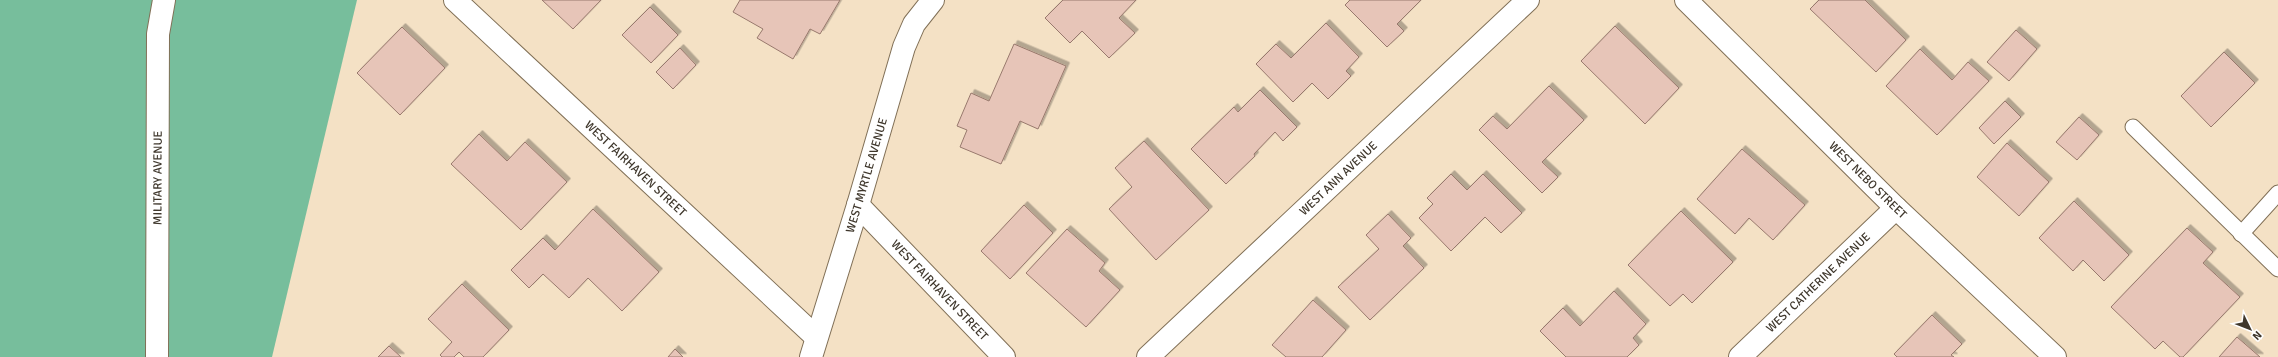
<svg xmlns="http://www.w3.org/2000/svg" width="2278" height="357" viewBox="0 0 2278 357" font-family="Signika,sans-serif">
	<style>
		.forest { fill: #77be9c }
		.building { fill: #e7c5b8; stroke: #98796d; filter: url(#shadow) }
		.lines { fill: none; stroke-linecap: round; stroke-linejoin: round }
		.lane-casing { stroke: #817057; stroke-width: 17 }
		.street-casing { stroke: #817057; stroke-width: 24 }
		.lane { stroke: #fff; stroke-width: 15 }
		.street { stroke: #fff; stroke-width: 22 }
		.labels { text-anchor: middle; stroke-width: 4; stroke-linejoin: round; paint-order: stroke }
		.street-label { font-size: 12px; fill: #3f372c; stroke: #fff }
	</style>
	<defs>
		<filter id="shadow"><feDropShadow dx="3.5" dy="-3.5" stdDeviation="0" flood-color="#0004"/></filter>
	</defs>
	<rect width="100%" height="100%" fill="#f4e1c5"/>
	<polygon class="forest" points="0,0 357,0 272,357 0,357"/>
	<g class="building">
		<polygon points="542,0 601,0 573,29"/>
		<polygon points="740,0 840,0 820,34 810,29 793,59 757,38 763,29 733,12"/>
		<polygon points="1063,0 1136,0 1119,18 1135,33 1109,58 1082,31 1070,43 1045,18"/>
		<polygon points="1350,0 1421,0 1397,24 1404,31 1387,47 1345,5"/>
		<polygon points="1819,0 1865,0 1906,40 1876,72 1810,9"/>
		<polygon points="650,7 678,35 651,63 622,35"/>
		<polygon points="1326,23 1359,57 1346,71 1351,76 1328,99 1312,83 1293,102 1256,64 1276,44 1291,58"/>
		<polygon points="1615,26 1679,88 1645,124 1581,61"/>
		<polygon points="402,27 445,68 400,115 357,73"/>
		<polygon points="2016,30 2037,49 2009,81 1987,62"/>
		<polygon points="1014,44 1066,66 1038,129 1020,121 1001,164 960,147 967,130 957,126 971,93 989,101"/>
		<polygon points="680,48 696,65 673,89 656,72"/>
		<polygon points="1920,49 1952,80 1968,62 1989,81 1937,135 1886,86"/>
		<polygon points="2224,52 2255,83 2211,127 2181,96"/>
		<polygon points="1549,86 1584,120 1542,162 1558,177 1542,193 1479,130 1493,116 1507,129"/>
		<polygon points="1260,90 1297,127 1283,141 1275,132 1254,154 1255,156 1226,184 1191,149 1234,107 1238,112"/>
		<polygon points="2005,101 2021,117 1994,144 1979,128"/>
		<polygon points="2079,117 2099,135 2077,160 2056,142"/>
		<polygon points="479,134 507,161 525,142 567,182 521,230 451,164"/>
		<polygon points="1144,141 1209,210 1156,260 1109,209 1132,187 1115,168"/>
		<polygon points="2007,143 2049,182 2019,216 1977,177"/>
		<polygon points="1742,149 1805,205 1773,240 1749,218 1735,234 1697,199"/>
		<polygon points="1451,174 1467,190 1483,174 1522,213 1501,233 1485,217 1451,251 1419,218 1433,204 1427,198"/>
		<polygon points="2074,201 2129,255 2104,281 2083,260 2073,271 2039,238"/>
		<polygon points="1024,205 1053,233 1010,279 981,251"/>
		<polygon points="593,209 659,272 622,311 588,278 569,298 543,274 529,288 511,270 543,238 555,250"/>
		<polygon points="1681,211 1733,262 1692,303 1683,294 1670,306 1628,265"/>
		<polygon points="1388,214 1411,238 1403,246 1424,268 1370,320 1338,287 1379,249 1366,235"/>
		<polygon points="2187,228 2213,252 2203,263 2240,297 2183,357 2180,357 2163,341 2155,349 2111,307"/>
		<polygon points="1067,229 1105,263 1099,271 1120,290 1086,327 1026,273"/>
		<polygon points="462,284 509,330 483,357 464,357 459,352 454,357 442,357 440,355 452,342 428,319"/>
		<polygon points="1614,291 1646,324 1633,338 1639,345 1627,357 1566,357 1540,331 1563,308 1580,326"/>
		<polygon points="1313,300 1346,330 1322,357 1286,357 1272,345"/>
		<polygon points="1932,315 1962,344 1951,355 1954,357 1897,357 1894,354"/>
		<polygon points="2237,337 2260,357 2219,357"/>
		<polygon points="389,346 401,357 378,357"/>
		<polygon points="675,349 683,357 668,357"/>
	</g>
	<g class="lines">
		<g class="lane-casing">
			<g id="lane">
				<polyline points="2133,127 2278,269"/>
				<polyline points="2241,234 2278,193"/>
			</g>
		</g>
		<g class="street-casing">
			<g id="street">
				<path id="s1" d="M 455,0 L 816,337"/>
				<path id="s2" d="M 1686,0 L 1896,208 L 2055,357"/>
				<path id="s3" d="M 858,205 L 1004,357"/>
				<path id="s4" d="M 157,357 L 158,34 L 164,0"/>
				<path id="s5" d="M 811,357 L 858,205 L 904,47 L 914,24 L 933,0"/>
				<path id="s6" d="M 1148,357 L 1528,0"/>
				<path id="s7" d="M 1740,357 L 1896,208"/>
			</g>
		</g>
		<use href="#lane" class="lane"/>
		<use href="#street" class="street"/>
	</g>
	<g class="labels">
		<g class="street-label">
			<text dy="4" stroke="none"><textPath href="#s1" startOffset="247">WEST FAIRHAVEN STREET</textPath></text>
			<text dy="4" stroke="none"><textPath href="#s5" startOffset="190">WEST MYRTLE AVENUE</textPath></text>
			<text dy="4" stroke="none"><textPath href="#s4" startOffset="179">MILITARY AVENUE</textPath></text>
			<text dy="4" stroke="none"><textPath href="#s6" startOffset="261">WEST ANN AVENUE</textPath></text>
			<text dy="4" stroke="none"><textPath href="#s2" startOffset="256">WEST NEBO STREET</textPath></text>
			<text dy="4" stroke="none"><textPath href="#s7" startOffset="108">WEST CATHERINE AVENUE</textPath></text>
			<text dy="4" stroke="none"><textPath href="#s3" startOffset="118">WEST FAIRHAVEN STREET</textPath></text>
		</g>
	</g>
	<g transform="translate(2250 329) rotate(133)" stroke="#ffffff" stroke-width="3" paint-order="stroke">
	<path d="M0-3L7 15L0 10L-7 15Z" fill="#3f372c"/>
	<text y="-6" font-size="11" font-weight="bold" text-anchor="middle" fill="#3f372c">N</text>
	</g>
</svg>
